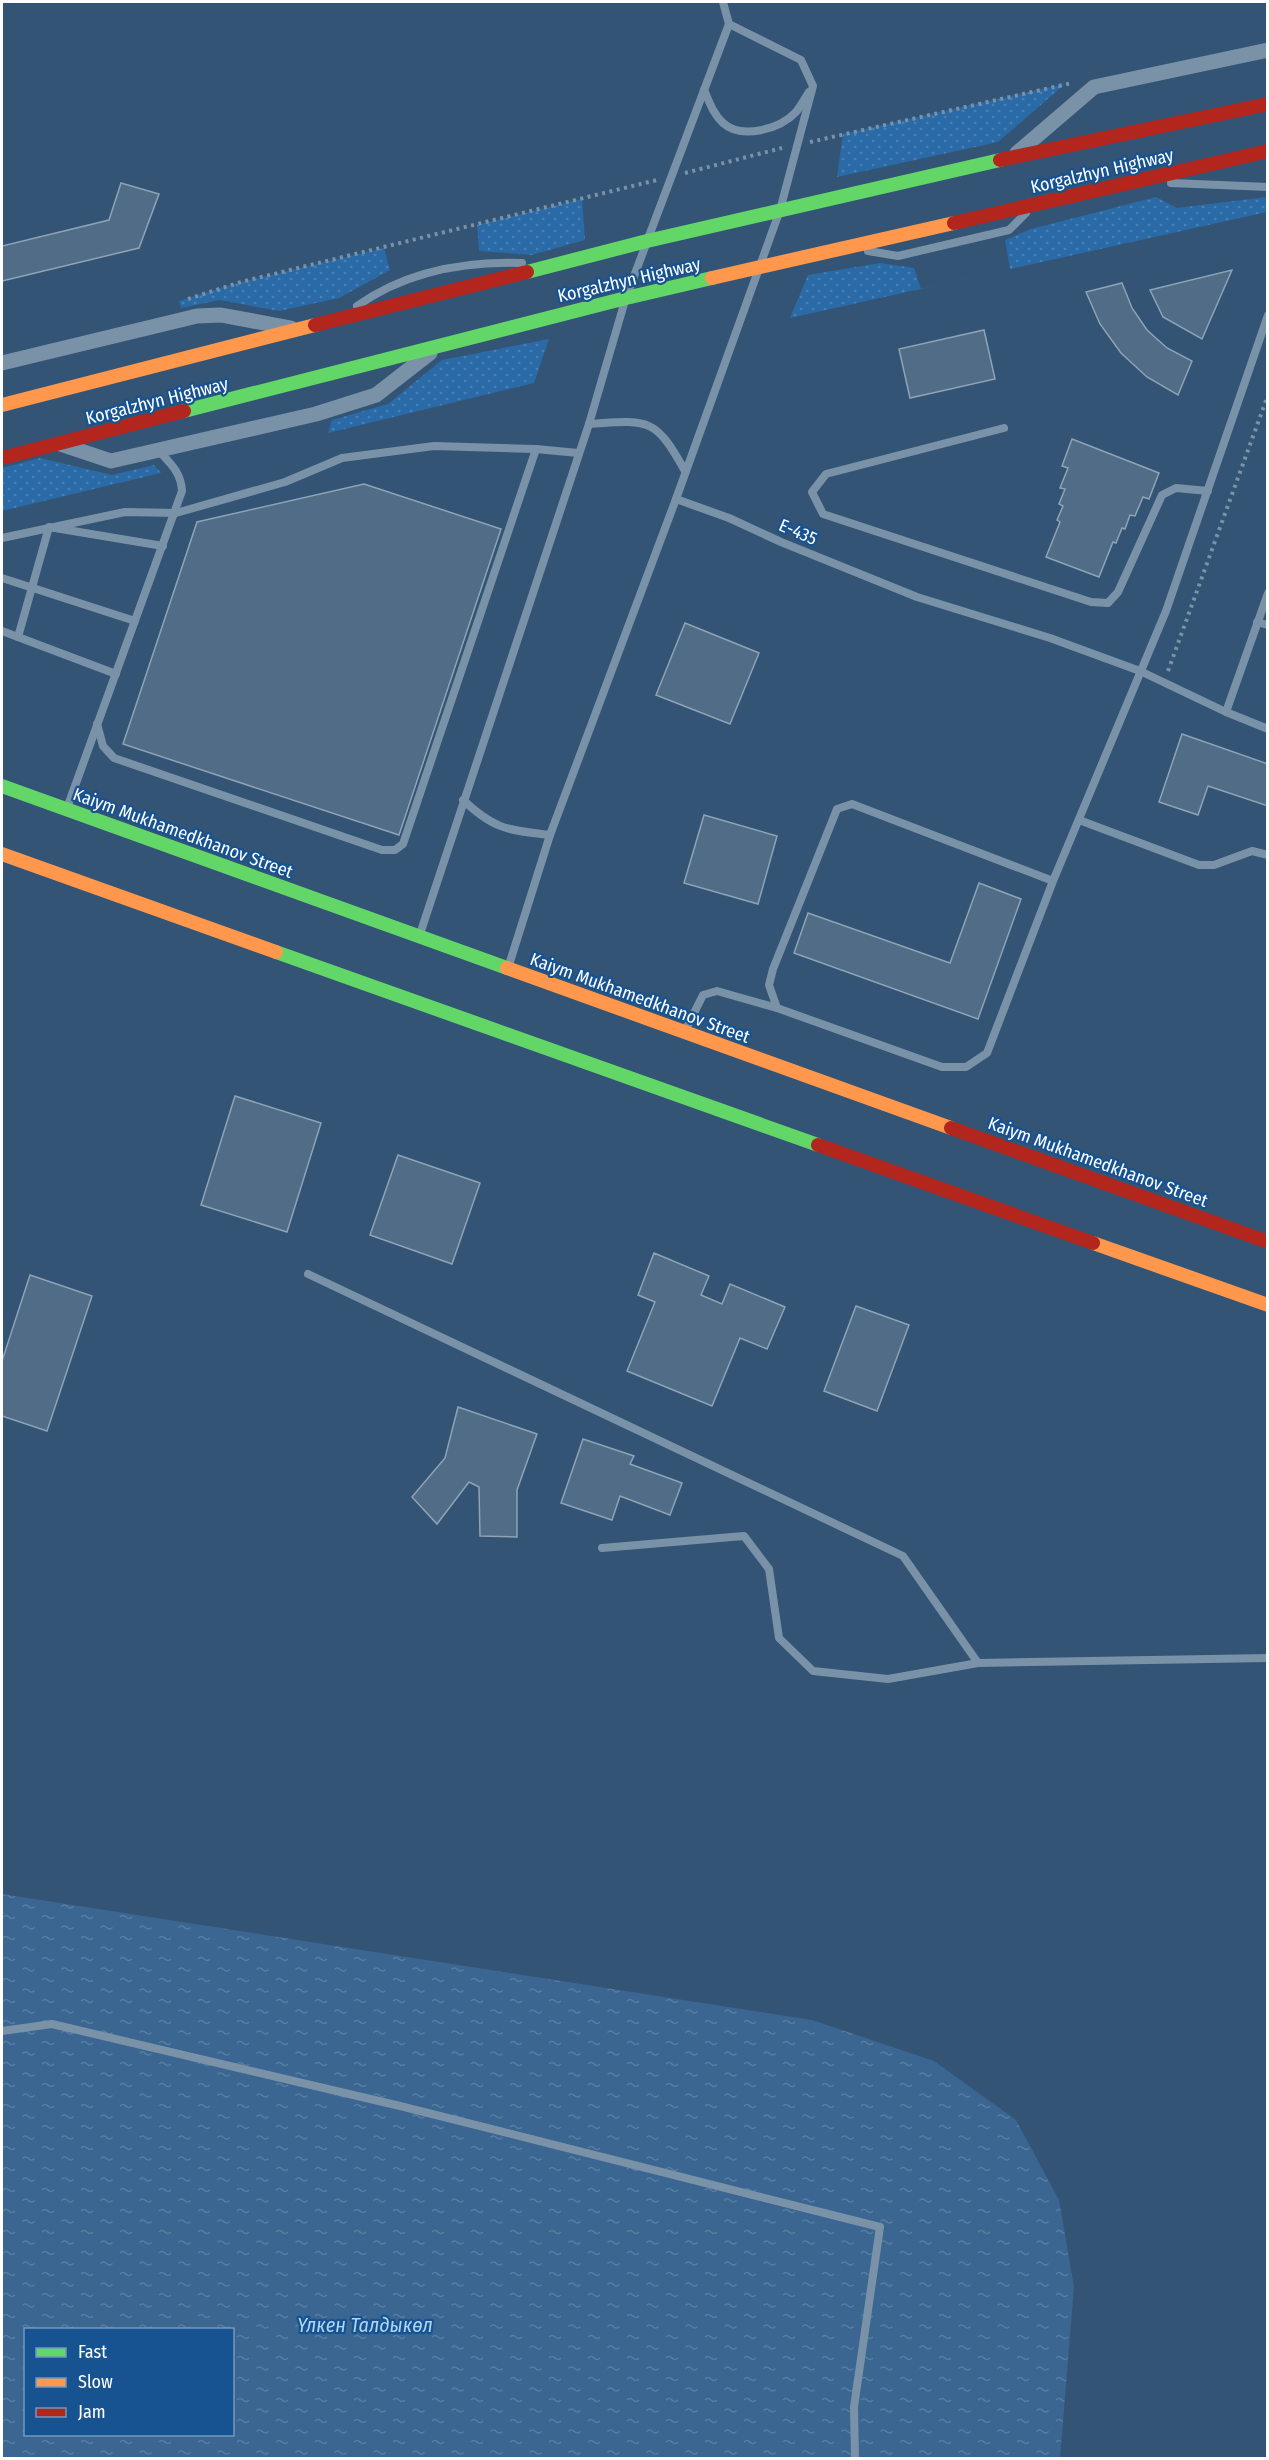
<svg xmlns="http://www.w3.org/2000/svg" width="1269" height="2460" viewBox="0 0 1269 2460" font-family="'Fira Sans Condensed',sans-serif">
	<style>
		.grass { fill: url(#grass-dots) }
		.water { fill: url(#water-ripples); fill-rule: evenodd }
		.building { fill: #516c86; stroke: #8fa3b6; stroke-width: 1.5 }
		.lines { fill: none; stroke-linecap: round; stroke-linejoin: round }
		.path { stroke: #7a92a8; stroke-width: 4; stroke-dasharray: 3 4.5; stroke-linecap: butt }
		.lane { stroke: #7a92a8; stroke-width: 8 }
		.street { stroke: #7a92a8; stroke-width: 15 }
		.fast { stroke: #63d668; stroke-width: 14 }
		.slow { stroke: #ff974d; stroke-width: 14 }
		.jam { stroke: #b3261e; stroke-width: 14 }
		.labels { text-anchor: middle; stroke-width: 4.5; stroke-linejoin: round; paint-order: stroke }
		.street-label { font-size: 18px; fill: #fff; stroke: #175391 }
		.water-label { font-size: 20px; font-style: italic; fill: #b1d5f7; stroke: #175391 }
	</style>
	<defs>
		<pattern id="grass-dots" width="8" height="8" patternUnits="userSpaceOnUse" patternTransform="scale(1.5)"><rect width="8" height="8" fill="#2a6aa7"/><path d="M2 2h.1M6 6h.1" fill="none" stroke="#4a80b4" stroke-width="1.8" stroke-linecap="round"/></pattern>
		<pattern id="water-ripples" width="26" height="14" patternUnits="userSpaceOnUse" patternTransform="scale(1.5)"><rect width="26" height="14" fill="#3b6691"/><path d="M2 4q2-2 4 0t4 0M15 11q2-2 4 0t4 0" fill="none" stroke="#587da2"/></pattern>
	</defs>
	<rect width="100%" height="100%" fill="#335475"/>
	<g class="grass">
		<polygon points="1065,84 998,142 837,177 843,134"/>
		<polygon points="1156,197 1177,208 1267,197 1267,212 790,318 808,275 880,263 914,268 921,289 1010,269 1005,240 1031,229"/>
		<polygon points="582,199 585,240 532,255 479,251 477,225"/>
		<polygon points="384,248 390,270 339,298 279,311 219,300 181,308 179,301 241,282"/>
		<polygon points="549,339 534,383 328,433 332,420 388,404 442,360"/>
		<polygon points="40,458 112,475 154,465 161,473 2,511 2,468"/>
	</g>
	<path class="water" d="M 2,1894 L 812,2020 L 934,2061 L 1016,2120 L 1059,2200 L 1074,2287 L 1060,2458 L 2,2458 ZM 26,2330 L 232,2330 L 232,2434 L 26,2434 Z"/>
	<g class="building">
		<polygon points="121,183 159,194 139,248 2,281 2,246 109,220"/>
		<polygon points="1232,270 1202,339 1163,317 1150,290"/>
		<polygon points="1122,283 1132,308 1147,330 1167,348 1192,361 1178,395 1147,377 1121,353 1100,324 1086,292"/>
		<polygon points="984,330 995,379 910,398 899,349"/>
		<polygon points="1072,439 1159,473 1149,499 1143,497 1135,516 1130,515 1125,529 1122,528 1116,543 1113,542 1099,577 1046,557 1060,522 1057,520 1063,506 1059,504 1065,489 1060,488 1068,468 1062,466"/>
		<polygon points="364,484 501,529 399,835 123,744 197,522"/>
		<polygon points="685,623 759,653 730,724 656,695"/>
		<polygon points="1182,734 1268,764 1268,806 1208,786 1198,815 1159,802"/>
		<polygon points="704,815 777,836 758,904 684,883"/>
		<polygon points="979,883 1021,899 978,1019 794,953 808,913 950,963"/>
		<polygon points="235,1096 321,1123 287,1232 201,1205"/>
		<polygon points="398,1155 480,1183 452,1264 370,1235"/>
		<polygon points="654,1253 709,1276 701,1295 722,1304 730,1284 785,1307 767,1349 740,1338 712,1406 627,1371 655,1302 638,1295"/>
		<polygon points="30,1275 92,1296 47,1431 2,1416 2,1361"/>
		<polygon points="856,1306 909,1325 877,1411 824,1391"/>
		<polygon points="458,1407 537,1434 517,1490 517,1537 480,1536 479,1487 469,1482 437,1524 412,1497 445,1458"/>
		<polygon points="583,1439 634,1456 630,1464 682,1483 670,1515 620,1496 612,1520 561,1503"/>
	</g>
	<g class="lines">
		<g class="path">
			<polyline points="810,142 1072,83"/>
			<polyline points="685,173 782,148"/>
			<polyline points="188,299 241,282 657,180"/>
			<polyline points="1168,671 1268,395"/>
		</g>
		<g class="lane">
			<path d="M 704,90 C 709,101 713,114 723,123 C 742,140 780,129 796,112 C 801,106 805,98 809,92"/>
			<polyline points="1171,183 1268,187"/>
			<polyline points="649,236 729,24"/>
			<polyline points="868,251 898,256 1009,230 1026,213"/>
			<polyline points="628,292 645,247"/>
			<path d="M 357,306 C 405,272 464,261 522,263"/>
			<path d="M 589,424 C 649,420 655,417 685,471"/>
			<polyline points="1004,428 826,474 812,492 823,514 1091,602 1108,603 1118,592 1162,495 1176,488 1208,491"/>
			<polyline points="676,499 729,518 781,542 917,597 1050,638 1140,671 1226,712 1268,729"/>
			<polyline points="2,538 125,512 176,513 285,482 342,458 434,446 536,449 578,453"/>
			<polyline points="2,578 135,621"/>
			<polyline points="1257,622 1268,625"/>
			<polyline points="2,631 116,674"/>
			<polyline points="18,637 49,527 163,546"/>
			<polyline points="1226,712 1268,593"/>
			<polyline points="97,724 103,746 114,758 382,850 395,850 403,844 536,449"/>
			<path d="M 463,800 C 495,830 508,830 550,835"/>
			<path d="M 67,808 L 182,491 C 181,472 170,463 158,450"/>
			<polyline points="1079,820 1199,865 1214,865 1252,851 1268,855"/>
			<polyline points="1053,881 852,804 837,809 773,969 769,985 777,1008 942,1067 966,1067 987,1053 1053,881 1166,611 1268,315"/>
			<polyline points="420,934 589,424 624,304"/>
			<polyline points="508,968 550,835 676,499 780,210 813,86 801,60 729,24 723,2"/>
			<polyline points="686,1029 703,995 717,991 777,1008"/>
			<polyline points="308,1274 903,1556 978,1663 1268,1658"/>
			<polyline points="602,1548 744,1536 769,1569 779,1638 813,1671 888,1679 978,1663"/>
			<polyline points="2,2031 52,2024 400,2106 880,2227 854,2407 855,2458"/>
		</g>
		<g class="street">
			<polyline points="1017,153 1094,87 1268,50"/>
			<polyline points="2,363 197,316 221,315 291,328"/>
			<polyline points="60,444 111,461 316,414 376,395 430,353"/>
		</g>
		<g class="fast">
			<polyline points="527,272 647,241 1000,160"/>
			<polyline points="184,411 626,298 712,278"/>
			<polyline points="2,786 507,968"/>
			<polyline points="276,952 818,1145"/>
		</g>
		<g class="slow">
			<polyline points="712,278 954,223"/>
			<polyline points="2,405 315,325"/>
			<polyline points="2,854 276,952"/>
			<polyline points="507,968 951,1128"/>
			<polyline points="1093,1243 1268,1305"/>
		</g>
		<g class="jam">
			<polyline points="1000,160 1268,104"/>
			<polyline points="954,223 1268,151"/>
			<polyline points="315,325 527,272"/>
			<polyline points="2,458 184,411"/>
			<polyline points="951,1128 1268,1242"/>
			<polyline points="818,1145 1093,1243"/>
		</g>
	</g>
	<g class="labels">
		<g class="street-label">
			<text transform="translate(1102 171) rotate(-13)" y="6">Korgalzhyn Highway</text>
			<text transform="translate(629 280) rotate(-13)" y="6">Korgalzhyn Highway</text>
			<text transform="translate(157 401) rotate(-14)" y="6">Korgalzhyn Highway</text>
			<text transform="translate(798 532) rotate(23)" y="6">Е-435</text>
			<text transform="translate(183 833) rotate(20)" y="6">Kaiym Mukhamedkhanov Street</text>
			<text transform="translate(640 998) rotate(20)" y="6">Kaiym Mukhamedkhanov Street</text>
			<text transform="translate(1098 1162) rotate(20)" y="6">Kaiym Mukhamedkhanov Street</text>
		</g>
		<g class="water-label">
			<text x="365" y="2332">Үлкен Талдыкөл</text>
		</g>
	</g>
	<rect width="1269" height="2460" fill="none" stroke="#ffffff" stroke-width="6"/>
	<rect x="24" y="2328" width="210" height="108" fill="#175391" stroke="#7498bd" stroke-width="1.5"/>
	<rect x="36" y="2348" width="30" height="9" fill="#63d668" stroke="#7498bd" stroke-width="1.5"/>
	<text x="78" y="2358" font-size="18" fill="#ffffff">Fast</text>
	<rect x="36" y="2378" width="30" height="9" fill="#ff974d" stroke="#7498bd" stroke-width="1.5"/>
	<text x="78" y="2388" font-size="18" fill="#ffffff">Slow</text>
	<rect x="36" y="2408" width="30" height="9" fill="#b3261e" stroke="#7498bd" stroke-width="1.5"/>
	<text x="78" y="2418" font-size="18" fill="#ffffff">Jam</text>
</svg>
